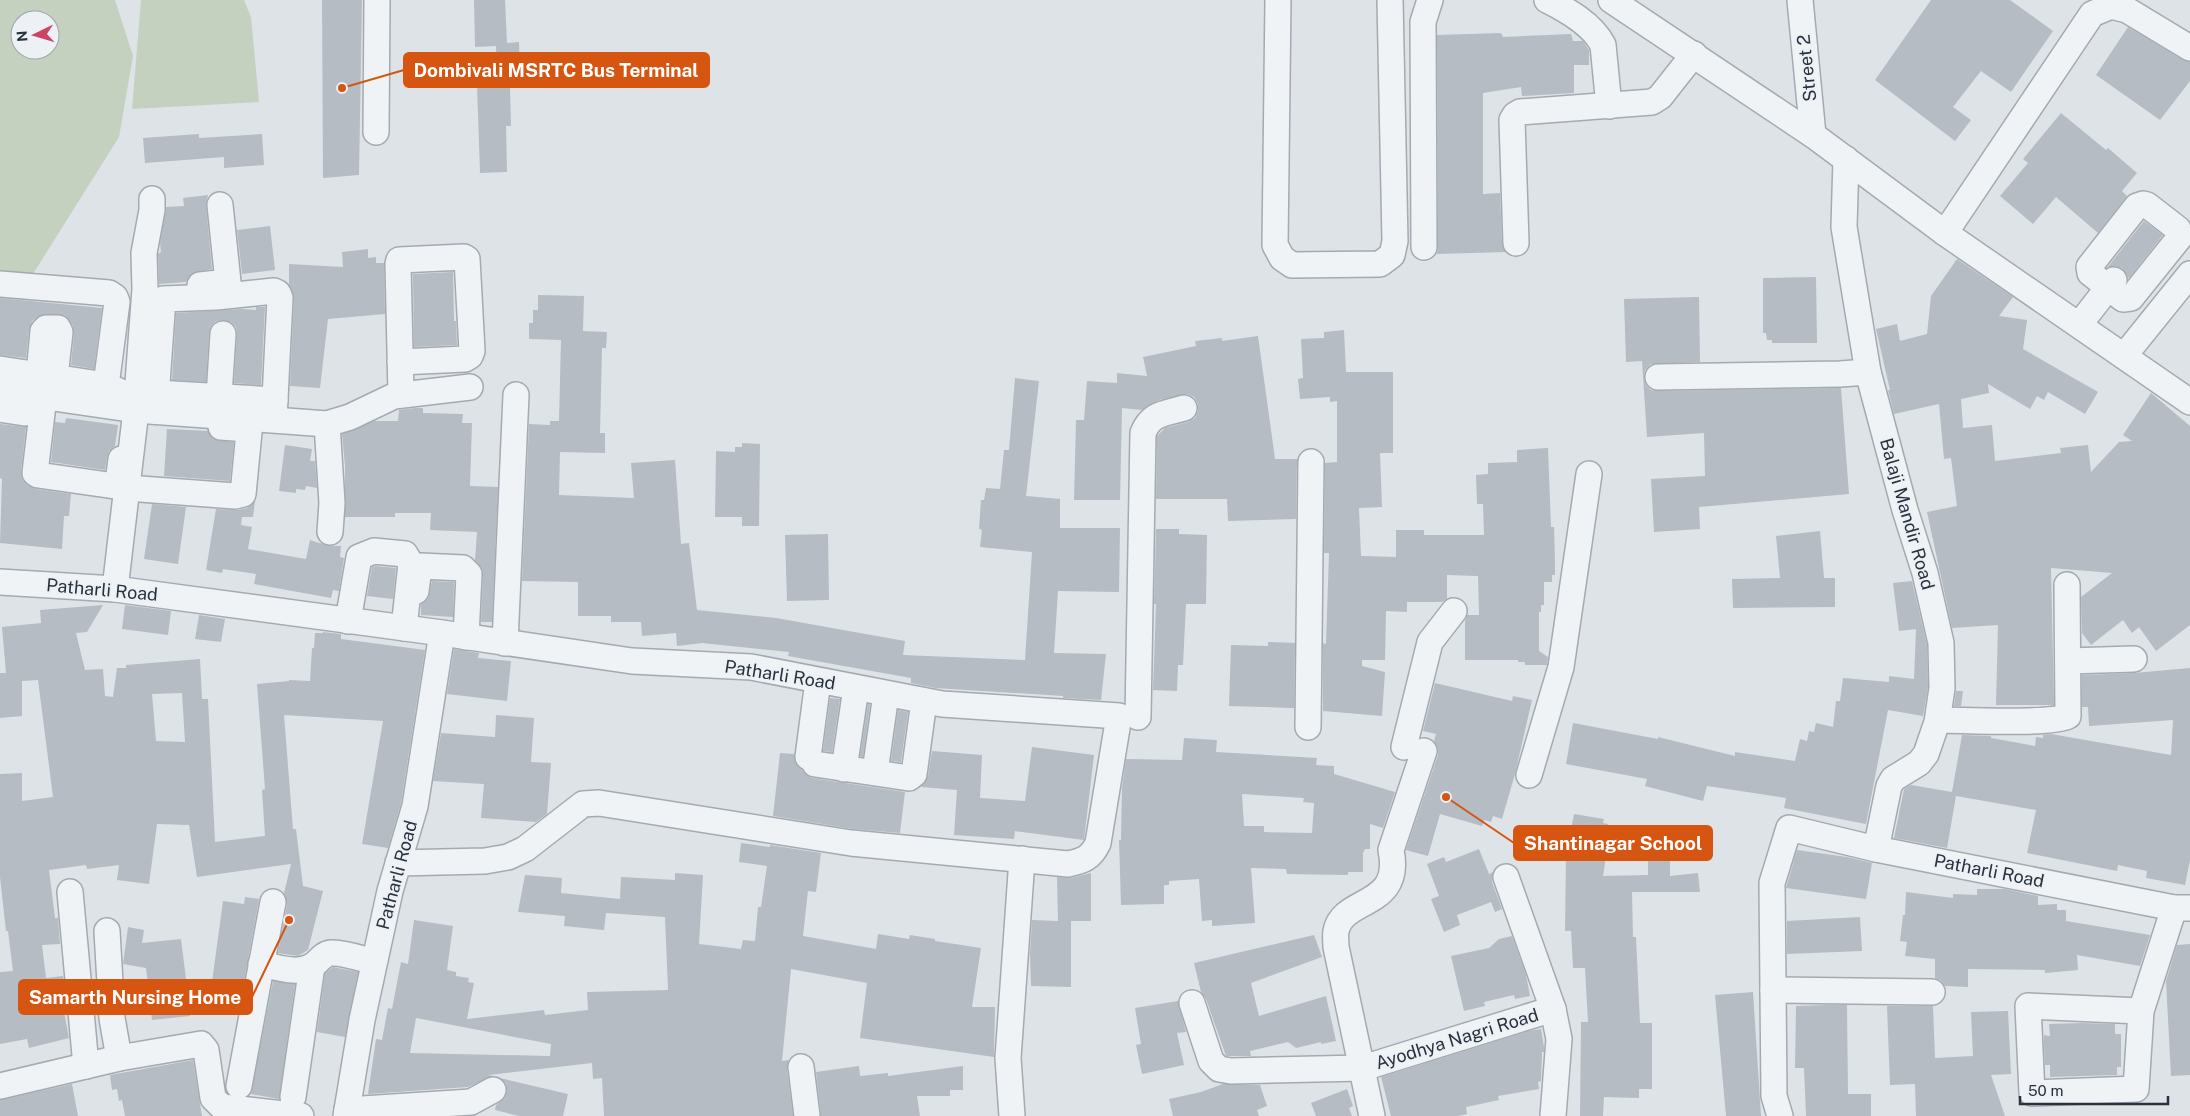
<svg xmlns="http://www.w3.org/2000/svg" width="2190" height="1116" viewBox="0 0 2190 1116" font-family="'Public Sans',sans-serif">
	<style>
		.green { fill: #c5d1bf; fill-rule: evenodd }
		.building { fill: #b5bcc4; fill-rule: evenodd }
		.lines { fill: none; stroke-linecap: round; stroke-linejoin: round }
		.minor-casing { stroke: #a3aab1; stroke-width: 28 }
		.minor { stroke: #f0f3f6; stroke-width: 25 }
		.labels { text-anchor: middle; stroke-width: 4.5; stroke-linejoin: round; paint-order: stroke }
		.street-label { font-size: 18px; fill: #27323e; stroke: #edf1f5 }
		.leader { fill: none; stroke: #d55511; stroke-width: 2 }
		.callout-dot { fill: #d55511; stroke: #edf1f5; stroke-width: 2 }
		.callout { fill: #d55511; stroke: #d55511; stroke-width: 2 }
		.callout-label { font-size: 19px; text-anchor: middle; font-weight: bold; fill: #fff }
	</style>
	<rect width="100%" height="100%" fill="#dee3e7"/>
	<g class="green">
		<path d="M 0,0 L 115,0 L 133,56 L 119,137 L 26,285 L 0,281 ZM 20,20 L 50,20 L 50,50 L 20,50 Z"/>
		<polygon points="141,0 244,0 251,17 259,102 132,109"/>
	</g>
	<g class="building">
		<polygon points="322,0 362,0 359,175 323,178"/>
		<polygon points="474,0 505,0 507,43 519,42 520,86 510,87 511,126 506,126 507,172 480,173 477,84 497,83 496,46 475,47"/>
		<polygon points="1931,0 2010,0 2053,31 2011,92 1981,71 1953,107 1971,120 1955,141 1875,80"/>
		<polygon points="2128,27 2183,60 2190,62 2190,81 2160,120 2096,75"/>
		<polygon points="1501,33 1503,37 1571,34 1573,41 1583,41 1589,50 1589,65 1574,65 1574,93 1522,96 1521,87 1483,93 1483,194 1500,193 1502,243 1506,252 1437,254 1438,247 1437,35"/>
		<polygon points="2061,113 2106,150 2108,148 2137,173 2122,191 2127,196 2098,233 2056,197 2033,224 2000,196 2028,163 2023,159"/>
		<polygon points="199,134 199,138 262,134 264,165 224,168 224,157 145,163 143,138"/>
		<polygon points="208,195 206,206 212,269 192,273 186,282 159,284 158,254 161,252 160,243 166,207 184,206 183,198"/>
		<polygon points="2144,221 2163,235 2129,278 2122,268 2115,266 2107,268"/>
		<polygon points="270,226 275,270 242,274 237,230"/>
		<polygon points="368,249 368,258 376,257 376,263 384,263 385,314 328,319 320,388 290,386 294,299 289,284 289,264 343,267 342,252"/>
		<polygon points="1957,259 2013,297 1999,316 2027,320 2023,349 2098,392 2085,414 2048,392 2044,400 2037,396 2030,409 1988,384 1989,393 1961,399 1963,428 1992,425 1995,461 2061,453 2060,448 2088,445 2091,472 2119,442 2132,441 2123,435 2151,393 2190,426 2190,625 2156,651 2139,627 2132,633 2123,620 2091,645 2082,633 2081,597 2112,573 2051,568 2054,705 1996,705 1998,625 1952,628 1927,512 1957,506 1951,458 1944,459 1939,404 1894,414 1888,390 1890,390 1876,329 1897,324 1900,341 1927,334 1931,296"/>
		<polygon points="453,272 454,321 456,321 457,345 414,347 413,274"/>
		<polygon points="1816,277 1817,343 1772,343 1772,340 1767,340 1766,333 1763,333 1763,278"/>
		<polygon points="538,295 584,296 583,331 607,332 606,348 602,348 600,433 605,433 605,453 560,452 559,495 634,498 631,463 675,460 681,544 689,543 697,610 776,618 905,641 903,655 1025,660 1032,552 980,547 982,530 979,529 981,500 984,500 986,488 1000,489 1004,450 1009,450 1015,378 1039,381 1026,496 1060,499 1060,528 1120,528 1119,592 1058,591 1054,653 1106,654 1101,700 1063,698 1063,696 935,688 911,683 911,678 788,656 789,652 702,643 677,646 676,633 642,636 641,622 611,622 611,616 578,616 578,582 522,581 529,424 550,425 550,421 559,421 561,340 529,339 529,323 533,323 533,310 538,310"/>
		<polygon points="1699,297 1700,362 1651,364 1645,370 1644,378 1646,385 1651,390 1658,391 1841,388 1849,494 1699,507 1700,529 1654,532 1651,479 1705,476 1704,433 1647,437 1642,361 1626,362 1624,299"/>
		<polygon points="0,298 102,308 94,369 71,365 74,334 73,326 66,316 58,314 41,315 32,321 29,330 26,358 0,355"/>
		<polygon points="256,307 265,307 261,385 234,383 237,334 236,327 231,322 223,320 216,321 211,326 209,333 206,382 172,380 176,313 241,309 256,310"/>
		<polygon points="1344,330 1346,372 1393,372 1393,453 1380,453 1382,507 1359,508 1361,556 1396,557 1396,530 1424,530 1424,535 1484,535 1483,504 1477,504 1476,475 1488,474 1488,463 1517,462 1517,450 1548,448 1551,527 1554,527 1555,561 1555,575 1552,575 1552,582 1544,582 1544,605 1541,605 1541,612 1539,612 1539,651 1548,657 1547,665 1525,665 1525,662 1518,662 1518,660 1465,660 1465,621 1467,615 1479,615 1478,576 1447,575 1447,599 1442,602 1407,602 1407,612 1386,611 1385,660 1362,660 1362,666 1385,672 1382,716 1323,711 1323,643 1326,644 1329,553 1324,553 1325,463 1337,462 1337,401 1330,402 1330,397 1300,399 1298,379 1303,378 1301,339 1324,338 1324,332"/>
		<polygon points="1258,336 1275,459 1297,459 1296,519 1228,521 1227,499 1156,499 1157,436 1165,428 1188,422 1195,418 1198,411 1198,404 1194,397 1187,394 1159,400 1142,410 1122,408 1120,500 1074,500 1076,420 1084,420 1087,381 1117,383 1117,373 1147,376 1143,357 1196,346 1195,341 1222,338 1222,341"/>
		<polygon points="415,408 423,408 423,413 463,414 462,423 472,423 470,486 498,487 492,622 481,622 483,575 482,568 475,560 477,532 430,530 431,513 395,513 395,517 345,517 345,466 342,434 374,421 398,421 399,410"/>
		<polygon points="66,418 118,425 115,446 109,451 107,457 105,470 51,462 55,422 65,423"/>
		<polygon points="0,424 26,427 21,471 22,479 27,485 36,489 71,494 69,516 64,516 62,549 0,543 2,479 0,478"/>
		<polygon points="167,429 208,431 213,439 234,442 230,481 164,476"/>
		<polygon points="742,443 760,444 759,526 742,526 742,517 715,517 716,451 735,452 735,447 742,447"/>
		<polygon points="285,445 312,449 310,461 315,461 317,488 306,486 305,490 296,489 296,493 279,491"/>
		<polygon points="255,501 253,517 242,517 241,525 252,527 248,549 306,559 310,540 329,546 341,546 340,557 344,558 339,591 333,590 331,598 254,584 256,574 223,569 222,573 206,570 216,509 238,510 247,508"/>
		<polygon points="152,504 186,507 178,564 144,559"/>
		<polygon points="1156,529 1179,529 1179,534 1207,535 1206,604 1186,604 1183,665 1178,665 1177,691 1153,690 1156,604 1154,604"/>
		<polygon points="1820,531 1824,578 1835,578 1835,607 1733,608 1732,579 1780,578 1776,536"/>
		<polygon points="828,534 829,600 787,601 785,535"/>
		<polygon points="376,566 396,568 393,599 367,596 372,567"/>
		<polygon points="432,581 454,582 453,617 421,615 421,604 428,599"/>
		<polygon points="1912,581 1927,645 1928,687 1923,716 1888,710 1866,824 1784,808 1786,798 1707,786 1703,801 1645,786 1647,779 1566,764 1573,723 1658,739 1658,737 1735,756 1735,752 1795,761 1800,739 1807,741 1809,731 1814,732 1816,723 1833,727 1836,701 1840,701 1843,678 1889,682 1889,676 1914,679 1916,629 1899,631 1893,583"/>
		<path d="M 103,605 L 87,632 L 76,633 L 85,670 L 103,669 L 105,696 L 113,697 L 117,668 L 126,668 L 126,665 L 200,659 L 202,699 L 208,699 L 215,842 L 265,836 L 262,790 L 265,789 L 257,684 L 289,681 L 289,680 L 310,681 L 312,648 L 314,648 L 315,633 L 323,633 L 323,632 L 341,634 L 341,639 L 425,650 L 401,803 L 388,848 L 362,844 L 383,721 L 284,715 L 293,829 L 296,829 L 303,886 L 323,891 L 308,950 L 298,956 L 278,953 L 287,905 L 284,893 L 291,864 L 197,877 L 189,825 L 157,824 L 149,884 L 117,880 L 119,865 L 87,869 L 86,865 L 49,870 L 55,918 L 58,918 L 60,944 L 42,945 L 46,978 L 63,976 L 66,1002 L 62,1002 L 69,1038 L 29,1048 L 27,1039 L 0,1044 L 0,972 L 13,971 L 8,931 L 6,931 L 0,877 L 0,774 L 22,773 L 22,801 L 53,797 L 38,680 L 22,681 L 22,716 L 0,718 L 0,673 L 6,673 L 2,627 L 41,623 L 40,610 ZM 182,693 L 185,742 L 156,741 L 152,694 Z"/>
		<polygon points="125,605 171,611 168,635 122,629"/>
		<polygon points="199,615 225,619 221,642 195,639"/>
		<polygon points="1268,642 1295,643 1294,708 1229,706 1231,645 1268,646"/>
		<polygon points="454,649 479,653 478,658 511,661 507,701 447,694"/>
		<polygon points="2190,668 2190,860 2185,885 2146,878 2147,871 2118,865 2117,871 2027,853 2036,810 1956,796 1947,848 1894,838 1904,789 1911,785 1952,792 1962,735 1991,736 1991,738 2035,746 2036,737 2043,738 2043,735 2051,734 2171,755 2173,720 2089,726 2088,707 2082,707 2082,675 2134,673"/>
		<polygon points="1435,683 1512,701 1513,696 1532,700 1515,774 1502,819 1493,816 1491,822 1484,820 1482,826 1440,814 1428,856 1406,850 1438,755 1438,748 1434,741 1436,734 1423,731"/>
		<polygon points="1956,691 1963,691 1961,706 1954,706"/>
		<polygon points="830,698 840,699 832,752 823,751"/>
		<polygon points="868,704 870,705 863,757 860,756"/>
		<polygon points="898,710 908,712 901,762 891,761"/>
		<polygon points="496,715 534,718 531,762 551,763 547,814 536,822 481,818 484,784 433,781 441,733 495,737"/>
		<path d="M 1184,738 L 1217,740 L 1216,752 L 1317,758 L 1316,765 L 1334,766 L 1334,774 L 1395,792 L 1383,828 L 1370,824 L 1370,849 L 1365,849 L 1363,853 L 1363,872 L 1348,872 L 1348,875 L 1287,874 L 1286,869 L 1251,868 L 1255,923 L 1212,926 L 1212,920 L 1202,921 L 1199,879 L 1169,881 L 1169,885 L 1164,885 L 1164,904 L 1121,905 L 1119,840 L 1121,840 L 1122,788 L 1126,759 L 1182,760 ZM 1242,794 L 1304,798 L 1303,802 L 1314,803 L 1312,833 L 1264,832 L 1264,826 L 1244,826 Z"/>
		<polygon points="1032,747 1094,755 1084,840 1015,831 1014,839 954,835 957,790 921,787 928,776 932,751 982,755 980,798 1025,801"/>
		<polygon points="780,753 794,754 795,762 799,768 812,778 905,792 900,833 853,829 773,816"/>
		<polygon points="1574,814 1604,819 1603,823 1608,824 1607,830 1610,831 1603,876 1648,875 1648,827 1670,827 1670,876 1698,873 1700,892 1632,892 1633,937 1636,937 1640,1023 1652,1023 1652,1089 1639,1089 1639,1098 1604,1097 1603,1116 1580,1116 1581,1022 1588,1022 1585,968 1573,968 1571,931 1565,931 1566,856"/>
		<path d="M 741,843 L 770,847 L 770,845 L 821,853 L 816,892 L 808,891 L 803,936 L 876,949 L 878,934 L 909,939 L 910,935 L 935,939 L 935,941 L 981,948 L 972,1007 L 995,1007 L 994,1057 L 860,1038 L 867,983 L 791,969 L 782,1061 L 789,1060 L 787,1069 L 793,1116 L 604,1116 L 602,1078 L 593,1079 L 592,1063 L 488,1075 L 493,1076 L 468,1087 L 368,1094 L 376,1039 L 382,1040 L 388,1008 L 392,1009 L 401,962 L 408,964 L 414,920 L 453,926 L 447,970 L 456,972 L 456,976 L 469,978 L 468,982 L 474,983 L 467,1019 L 544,1010 L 545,1015 L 588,1010 L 587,992 L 668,990 L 665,917 L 606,913 L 604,930 L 564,926 L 565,916 L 518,912 L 525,875 L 562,878 L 561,893 L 620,899 L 621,877 L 675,880 L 675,873 L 703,875 L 699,944 L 741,949 L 743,940 L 755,941 L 758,907 L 761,907 L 767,866 L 739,862 ZM 416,1018 L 551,1044 L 550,1056 L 410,1053 Z"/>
		<polygon points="1479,849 1489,874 1493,872 1492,882 1502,909 1495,912 1491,902 1457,915 1460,925 1444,932 1431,899 1439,896 1427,864 1444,857 1446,862"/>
		<polygon points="1797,850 1847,857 1872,863 1866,899 1786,888"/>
		<polygon points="1091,873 1091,921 1071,921 1071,987 1031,986 1030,953 1032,920 1058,921 1057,877 1071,878"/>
		<polygon points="1977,889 2005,889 2038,896 2038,905 2057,904 2057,910 2066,910 2066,921 2150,935 2140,966 2077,955 2078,970 2045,973 2045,970 1968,969 1968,987 1945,986 1940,980 1935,978 1935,959 1905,956 1907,942 1900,941 1903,915 1905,915 1906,892 1953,898 1953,894 1977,895"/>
		<polygon points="245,897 259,899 239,1009 229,1008 230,1002 188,996 190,1016 152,1020 146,968 123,964 128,927 144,930 142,943 181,939 186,979 212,982 223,901 244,904"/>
		<polygon points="1860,917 1862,951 1787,954 1787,921"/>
		<polygon points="1314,935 1322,957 1251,983 1259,1016 1326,996 1336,1041 1321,1044 1321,1042 1296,1048 1288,1042 1250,1051 1251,1056 1226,1056 1206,999 1201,992 1194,963"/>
		<polygon points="1512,936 1526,975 1530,996 1515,999 1514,995 1484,1002 1485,1006 1464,1011 1451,956 1489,948 1499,939"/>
		<polygon points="2190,944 2190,1075 2171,1076 2166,981 2177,945"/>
		<polygon points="333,967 358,972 345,1037 317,1032 325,974"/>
		<polygon points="273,981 295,984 279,1099 251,1094"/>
		<polygon points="1753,992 1761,1116 1726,1116 1715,995"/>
		<polygon points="1178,1001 1186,1032 1177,1033 1184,1065 1142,1074 1136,1045 1141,1044 1135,1008"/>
		<polygon points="1826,1005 1847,1005 1848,1094 1871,1094 1871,1116 1806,1116 1804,1068 1795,1068 1796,1006"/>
		<polygon points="1887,1006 1933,1006 1935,1058 1973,1056 1971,1012 2008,1011 2011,1074 1991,1075 2005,1116 1916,1116 1915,1084 1890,1085"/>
		<polygon points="2081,1023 2115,1024 2115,1034 2121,1034 2121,1067 2117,1067 2117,1075 2050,1077 2050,1065 2045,1065 2044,1044 2044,1035 2050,1036 2049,1024"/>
		<polygon points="1541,1029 1544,1047 1544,1052 1542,1052 1541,1081 1538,1082 1539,1089 1498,1096 1499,1100 1466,1107 1467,1114 1458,1116 1391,1116 1381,1077 1529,1031"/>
		<polygon points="193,1060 202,1116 125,1116 122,1100 119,1101 117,1089 112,1090 110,1075"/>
		<polygon points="859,1066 860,1076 888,1073 888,1076 963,1066 963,1090 950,1090 950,1096 917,1096 920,1116 821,1116 816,1072"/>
		<polygon points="500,1078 568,1094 563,1116 519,1116 495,1110 496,1105 505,1098 507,1091 506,1084"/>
		<polygon points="72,1084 78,1116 0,1116 0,1100"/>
		<polygon points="1223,1084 1260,1085 1267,1106 1257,1110 1259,1116 1173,1116 1169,1099 1201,1092"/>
		<polygon points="1347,1089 1353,1106 1349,1108 1352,1116 1316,1116 1311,1103"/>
	</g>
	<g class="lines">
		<g class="minor-casing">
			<g id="minor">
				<polyline points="1278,0 1275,245 1282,258 1292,265 1380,264 1392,255 1395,241 1390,0"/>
				<path d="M 1547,0 C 1567,10 1592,24 1603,45 L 1609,106"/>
				<polyline points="1611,0 1813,135 1945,233 2190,402"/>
				<polyline points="1800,0 1813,135"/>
				<polyline points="376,132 377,0"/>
				<polyline points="1846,159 1844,227 1868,372 1905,510 1925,573 1941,643 1942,688 1937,722 1926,754 1919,763 1893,779 1889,786 1876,849"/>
				<polygon points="2143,204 2147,205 2178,229 2180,237 2131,298 2123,299 2090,273 2089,267 2137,206"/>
				<polyline points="1945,233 2092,14 2111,6 2127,10 2190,48"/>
				<polyline points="1516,243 1512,120 1515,115 1520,112 1652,102 1660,97 1694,54"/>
				<polyline points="1424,247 1423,22 1430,0"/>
				<polyline points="0,284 109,293 115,297 117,302 106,385"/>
				<polyline points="200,285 228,282 220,205"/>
				<polyline points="2079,325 2114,280"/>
				<polyline points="2124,356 2190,274"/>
				<path d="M 400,362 L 465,359 L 470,356 L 472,351 L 467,259 L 464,257 L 399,260 L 398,264 C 399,308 400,351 401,394"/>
				<polyline points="0,369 106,385 121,392"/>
				<polyline points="39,375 43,331 46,328 58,328 60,332 55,377"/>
				<polyline points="1658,377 1840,374 1868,372"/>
				<polyline points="0,390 136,410 327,424 350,417 394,396 470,387"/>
				<polyline points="156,393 275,400"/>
				<polyline points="44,396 35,473 38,475 115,486 118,483 121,459"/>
				<polyline points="0,409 25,413"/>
				<polyline points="155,411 163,299 216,297 274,291 278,293 280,298 274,419"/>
				<polyline points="218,412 223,334"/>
				<polyline points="327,424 332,503 330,532"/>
				<polyline points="127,488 235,496 243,494 249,432 248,429 221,427"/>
				<path d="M 0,582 L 115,589 L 442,633 L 632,661 L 751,667 L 942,704 L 1119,716 L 1098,843 C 1091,858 1083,861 1068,864 L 851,843 L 599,803 L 583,804 L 525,849 L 508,857 L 485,861 L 398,863"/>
				<polyline points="115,589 136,410 145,289 144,253 152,210 152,199"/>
				<polyline points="416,591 419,568 421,566 463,568 469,574 466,637"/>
				<polyline points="348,621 359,557 374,551 405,554 411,564 404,628"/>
				<polyline points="505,643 516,395"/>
				<polyline points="2068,661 2134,659"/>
				<path d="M 1138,717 L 1143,433 C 1151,413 1164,414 1184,408"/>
				<path d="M 1938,720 C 1964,720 2048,725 2068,716 L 2067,585"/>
				<polyline points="1308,727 1311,462"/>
				<polyline points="1404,747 1430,642 1454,611"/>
				<polyline points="808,757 818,681"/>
				<polyline points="815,764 909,778 914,774 924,701"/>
				<polyline points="844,769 856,688"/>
				<polyline points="875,772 886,694"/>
				<polyline points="1529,775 1561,667 1589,474"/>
				<polyline points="1506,877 1553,1009 1559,1039 1553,1116"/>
				<polyline points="70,892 86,1066"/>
				<polyline points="107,931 112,1018 119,1058"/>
				<path d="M 261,964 C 277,967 297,975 312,966 C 319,962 322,954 331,953 C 344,952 362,959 374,962"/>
				<polyline points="1773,990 1932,992"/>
				<polyline points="1192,1003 1211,1061 1219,1069 1231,1071 1363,1068 1553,1009"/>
				<polyline points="2141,1011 2028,1006 2032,1093 2136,1089 2141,1011 2174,908"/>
				<polyline points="801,1067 807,1116"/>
				<polyline points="0,1086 119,1058 201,1044 206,1050 213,1098 222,1107 301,1116"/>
				<polyline points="239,1086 273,902"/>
				<polyline points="293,1097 312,966"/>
				<polyline points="347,1110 471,1102 493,1090"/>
				<polyline points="346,1116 362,1020 390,891 415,806 442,633"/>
				<polyline points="1012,1116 1008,1058 1022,859"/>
				<path d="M 1372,1116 L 1336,947 C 1336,942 1335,936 1336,931 C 1343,896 1403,909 1391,850 L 1424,751"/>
				<polyline points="1780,1116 1774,1096 1772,883 1789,828 1876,849 2174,908 2190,908"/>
			</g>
		</g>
		<use href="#minor" class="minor"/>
	</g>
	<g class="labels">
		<g class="street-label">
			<text transform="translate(1807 68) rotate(-96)" y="6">Street 2</text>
			<text transform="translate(1907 514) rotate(74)" y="6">Balaji Mandir Road</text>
			<text transform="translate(102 590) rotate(5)" y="6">Patharli Road</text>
			<text transform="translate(780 675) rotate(9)" y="6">Patharli Road</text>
			<text transform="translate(1989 871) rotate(11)" y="6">Patharli Road</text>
			<text transform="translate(397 875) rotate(-75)" y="6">Patharli Road</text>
			<text transform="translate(1457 1039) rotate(-17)" y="6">Ayodhya Nagri Road</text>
		</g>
	</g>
	<path class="leader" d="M342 88L404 70M1446 797L1514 843M289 920L252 997"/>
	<g class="callout-dot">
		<circle cx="342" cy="88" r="5"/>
		<circle cx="1446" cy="797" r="5"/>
		<circle cx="289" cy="920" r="5"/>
	</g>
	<g class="callout">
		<rect x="404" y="53" width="305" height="34" rx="5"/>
		<rect x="1514" y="826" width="198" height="34" rx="5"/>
		<rect x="19" y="980" width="233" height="34" rx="5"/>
	</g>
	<g class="callout-label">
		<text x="556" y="77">Dombivali MSRTC Bus Terminal</text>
		<text x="1613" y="850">Shantinagar School</text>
		<text x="135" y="1004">Samarth Nursing Home</text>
	</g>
	<g transform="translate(35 35) rotate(265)"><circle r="24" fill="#edf1f5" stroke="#9ea5ac"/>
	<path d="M0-4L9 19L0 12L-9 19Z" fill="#cb4466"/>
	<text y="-8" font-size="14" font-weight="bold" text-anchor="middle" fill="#27323e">N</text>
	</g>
	<path d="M2020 1096v8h148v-8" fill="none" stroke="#27323e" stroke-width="2.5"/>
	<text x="2028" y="1096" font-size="15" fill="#27323e" stroke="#edf1f5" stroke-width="4" paint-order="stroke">50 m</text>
</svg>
